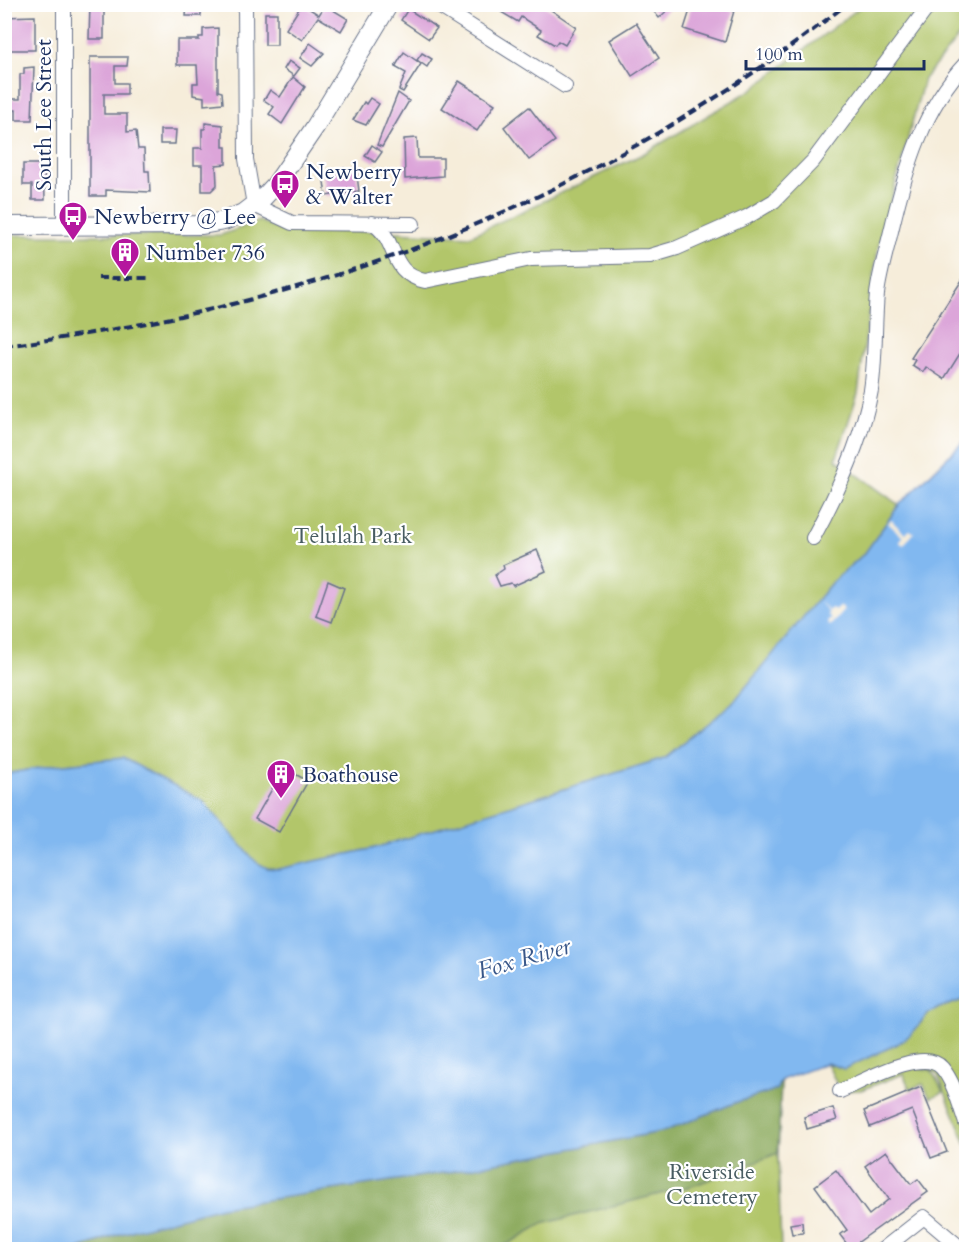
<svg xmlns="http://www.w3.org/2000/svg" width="971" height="1254" viewBox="0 0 971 1254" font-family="Cardo,serif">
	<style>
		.green { fill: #b2c66a; stroke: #667a64; stroke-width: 1.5 }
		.forest { fill: #8dab5e; stroke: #546d5e; stroke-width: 1.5 }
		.water { fill: #81b8f0; stroke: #4e74a7; stroke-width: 1.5 }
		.pier { fill: #f6edda }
		.building { fill: #dca5d9 }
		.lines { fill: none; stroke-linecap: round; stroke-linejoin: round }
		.street-casing { stroke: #687289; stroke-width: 16 }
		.secondary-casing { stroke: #687289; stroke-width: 20 }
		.street { stroke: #fff; stroke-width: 14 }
		.secondary { stroke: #fff; stroke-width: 18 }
		.rail { stroke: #1b2f5e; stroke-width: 4; stroke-dasharray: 9 4.5; stroke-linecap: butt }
		.labels { text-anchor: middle; stroke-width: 4.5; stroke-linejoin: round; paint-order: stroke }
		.street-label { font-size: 22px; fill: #1b2f5e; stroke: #fff }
		.poi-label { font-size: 22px; fill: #1b2f5e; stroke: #fff; text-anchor: start }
		.park-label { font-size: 22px; fill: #485c62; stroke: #fff }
		.water-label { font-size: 24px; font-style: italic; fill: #3a588a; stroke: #fff }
	</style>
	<rect width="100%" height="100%" fill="#fff"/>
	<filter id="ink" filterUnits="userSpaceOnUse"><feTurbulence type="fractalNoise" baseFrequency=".0167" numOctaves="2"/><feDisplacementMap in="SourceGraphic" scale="12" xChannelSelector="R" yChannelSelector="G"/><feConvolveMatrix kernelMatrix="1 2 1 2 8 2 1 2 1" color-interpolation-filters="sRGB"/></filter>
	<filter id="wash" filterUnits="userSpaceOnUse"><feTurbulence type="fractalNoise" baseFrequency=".008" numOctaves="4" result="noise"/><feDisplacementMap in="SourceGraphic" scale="24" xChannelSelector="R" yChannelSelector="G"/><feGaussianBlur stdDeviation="1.35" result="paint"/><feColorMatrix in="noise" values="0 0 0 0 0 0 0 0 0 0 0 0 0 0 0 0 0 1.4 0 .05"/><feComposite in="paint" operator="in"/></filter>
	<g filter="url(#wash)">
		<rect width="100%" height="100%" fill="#f6edda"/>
		<g class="green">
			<polygon points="863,5 966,5 964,30 924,79 878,248 858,393 836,459 899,505 865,553 832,582 732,704 664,758 375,848 279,869 267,868 256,863 203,801 123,758 55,765 5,774 5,235 221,235 259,221 284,231 377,231 470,236 643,154 751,90"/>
			<path d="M 966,999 L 966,1144 L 938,1075 C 932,1069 927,1065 918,1068 L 931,1070 L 944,1092 L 930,1098 L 923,1084 L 910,1089 L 903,1074 L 861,1090 L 840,1091 L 827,1063 L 844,1069 L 899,1043 L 910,1035 L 928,1014 L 939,1008 Z"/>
			<polygon points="781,1080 778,1153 781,1249 78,1250"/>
		</g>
		<polygon class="forest" points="781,1080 778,1153 695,1185 542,1224 508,1244 493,1249 78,1250 116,1235 221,1207 448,1172 665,1131 737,1102 776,1090"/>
		<polygon class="water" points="966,439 966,999 939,1008 928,1014 910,1035 899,1043 844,1069 827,1063 781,1080 776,1090 737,1102 665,1131 448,1172 221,1207 116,1235 78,1249 5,1250 5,774 55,765 123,758 203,801 256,862 267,868 279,869 375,848 664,758 732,704 832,582 865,553 899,505"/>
		<g class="pier">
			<polygon points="891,520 905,534 910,530 914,533 903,545 899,541 903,537 888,523"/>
			<polygon points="818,600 829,610 832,608 836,611 840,606 844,610 830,626 827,623 831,618 827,615 829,612"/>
		</g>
		<g id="blocks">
			<g class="building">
				<polygon points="90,4 104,4 104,39 89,39"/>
				<polygon points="187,4 201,4 201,16 186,16"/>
				<polygon points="302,4 319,15 325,5 348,19 341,31 318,17 302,40 286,29"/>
				<polygon points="505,4 542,4 576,27 565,45 558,41 555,45 538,35 541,30 521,17 518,22 501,12"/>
				<polygon points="648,4 674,4 659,18"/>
				<polygon points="692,4 719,4 734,11 725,42 684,29"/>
				<polygon points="408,9 437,28 429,39 401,20"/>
				<rect x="265" y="13" width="12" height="32"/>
				<polygon points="35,16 35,50 4,50 4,17"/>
				<polygon points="636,23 659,58 632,76 609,40"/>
				<polygon points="218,28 218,91 222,92 223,103 204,105 204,97 193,95 193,83 198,83 197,65 177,65 177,40 199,40 199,37 203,37 203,29"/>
				<polygon points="310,43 324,53 312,66 300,58"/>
				<polygon points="404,52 421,64 403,92 399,90 406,73 395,67"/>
				<polygon points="422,53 432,59 427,67 417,60"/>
				<polygon points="90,57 128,57 127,66 115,66 115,83 127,83 127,94 104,94 104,114 127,114 127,132 136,131 138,149 144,149 145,171 149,171 150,192 106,190 106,196 90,196"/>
				<polygon points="289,61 300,68 294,76 284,69"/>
				<polygon points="34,67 32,120 16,120 16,110 4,110 4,99 20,99 20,74 24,74 24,68"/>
				<polygon points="293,77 305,87 282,124 269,114 274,107 264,100 270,90 280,97"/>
				<polygon points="459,81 495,104 477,131 442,108"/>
				<polygon points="398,93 409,101 382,147 377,145"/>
				<polygon points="370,98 379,104 366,125 353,120 364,102 366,104"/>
				<polygon points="529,107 555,141 529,160 504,127"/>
				<polygon points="205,123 223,125 223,147 226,147 226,164 216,165 217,185 211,191 202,191 202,165 194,165 194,148 202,148 202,129 205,129"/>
				<polygon points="160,130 176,130 175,144 160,144"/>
				<polygon points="417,138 418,158 443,158 443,176 405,179 404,139"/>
				<polygon points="372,145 382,152 375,162 365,156"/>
				<polygon points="23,164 44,164 45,200 32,200 32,185 23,185"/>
				<polygon points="344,168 345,170 356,168 359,191 326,196 323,174"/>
				<polygon points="966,274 966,344 944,379 926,367 923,372 912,365 915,360 911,358"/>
				<polygon points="537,550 546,571 513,586 511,583 500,586 495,575 504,569 503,565"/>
				<polygon points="328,581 344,588 332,622 316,616"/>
				<polygon points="284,768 308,781 279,832 255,819"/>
				<polygon points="921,1087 947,1152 931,1158 912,1110 870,1127 864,1111"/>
				<polygon points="833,1108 837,1120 807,1129 804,1117"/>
				<polygon points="886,1151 911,1184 918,1179 928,1192 850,1248 840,1235 847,1230 815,1186 836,1170 869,1215 889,1199 865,1166"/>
				<polygon points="802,1222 803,1233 792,1234 790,1224"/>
			</g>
		</g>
	</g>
	<g filter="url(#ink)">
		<use href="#blocks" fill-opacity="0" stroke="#687289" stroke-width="1.5"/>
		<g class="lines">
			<g class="street-casing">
				<g id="street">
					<polyline points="64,4 64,226"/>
					<polyline points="245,4 246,159 254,205 292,223 413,224"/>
					<polyline points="436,4 565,86"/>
					<path d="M 372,223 C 399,239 387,273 425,281 L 531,259 L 650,256 L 677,248 L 747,217 L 774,201 L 813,161 L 930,4"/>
					<path d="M 813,538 C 838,492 862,441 871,390 C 876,358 874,326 877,294 C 880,271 887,249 892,227 C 906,168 923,108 966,63"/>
					<path d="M 840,1091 C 862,1082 924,1046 942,1068 C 954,1082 960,1106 966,1123"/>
					<polyline points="882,1250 924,1217 963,1250"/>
				</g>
			</g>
			<g class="secondary-casing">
				<polyline id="secondary" points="4,226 202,225 224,221 243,213 264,197 276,184 315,127 389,4"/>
			</g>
			<use href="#street" class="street"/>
			<use href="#secondary" class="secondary"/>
			<g class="rail">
				<polyline points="98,278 150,278"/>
				<path d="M 4,346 C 325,305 591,204 847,4"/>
			</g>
		</g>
	</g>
	<defs>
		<g id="bus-pin" transform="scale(1.5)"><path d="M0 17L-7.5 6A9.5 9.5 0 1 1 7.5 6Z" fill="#b5179e" stroke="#fff"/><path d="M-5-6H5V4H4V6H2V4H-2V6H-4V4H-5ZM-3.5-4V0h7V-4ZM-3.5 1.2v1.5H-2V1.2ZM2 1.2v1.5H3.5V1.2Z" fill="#fff"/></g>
		<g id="building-pin" transform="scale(1.5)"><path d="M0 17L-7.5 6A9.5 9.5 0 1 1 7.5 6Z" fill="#b5179e" stroke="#fff"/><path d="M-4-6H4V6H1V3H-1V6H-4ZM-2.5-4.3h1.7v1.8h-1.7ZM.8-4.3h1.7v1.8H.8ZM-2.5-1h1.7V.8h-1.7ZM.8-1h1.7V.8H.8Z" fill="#fff"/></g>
	</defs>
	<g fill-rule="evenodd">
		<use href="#bus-pin" x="285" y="184"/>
		<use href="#bus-pin" x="73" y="216"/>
		<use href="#building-pin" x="125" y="252"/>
		<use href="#building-pin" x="281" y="774"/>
	</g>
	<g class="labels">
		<g class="street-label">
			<text transform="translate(43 115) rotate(-90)" y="8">South Lee Street</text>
		</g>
		<g class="poi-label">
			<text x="306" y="179">Newberry<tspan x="306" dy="25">&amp; Walter</tspan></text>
			<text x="94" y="224">Newberry @ Lee</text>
			<text x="146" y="260">Number 736</text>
			<text x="302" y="782">Boathouse</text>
		</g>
		<g class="park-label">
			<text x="353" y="543">Telulah Park</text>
			<text x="712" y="1179">Riverside<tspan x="712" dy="25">Cemetery</tspan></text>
		</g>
		<g class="water-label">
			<text transform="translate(524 958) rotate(-16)" y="8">Fox River</text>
		</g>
	</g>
	<rect width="971" height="1254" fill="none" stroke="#fff" stroke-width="24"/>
	<path d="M746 60v9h178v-9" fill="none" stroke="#1b2f5e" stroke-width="3"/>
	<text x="755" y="60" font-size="18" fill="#1b2f5e" stroke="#ffffff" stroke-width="4.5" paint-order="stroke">100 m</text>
</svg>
